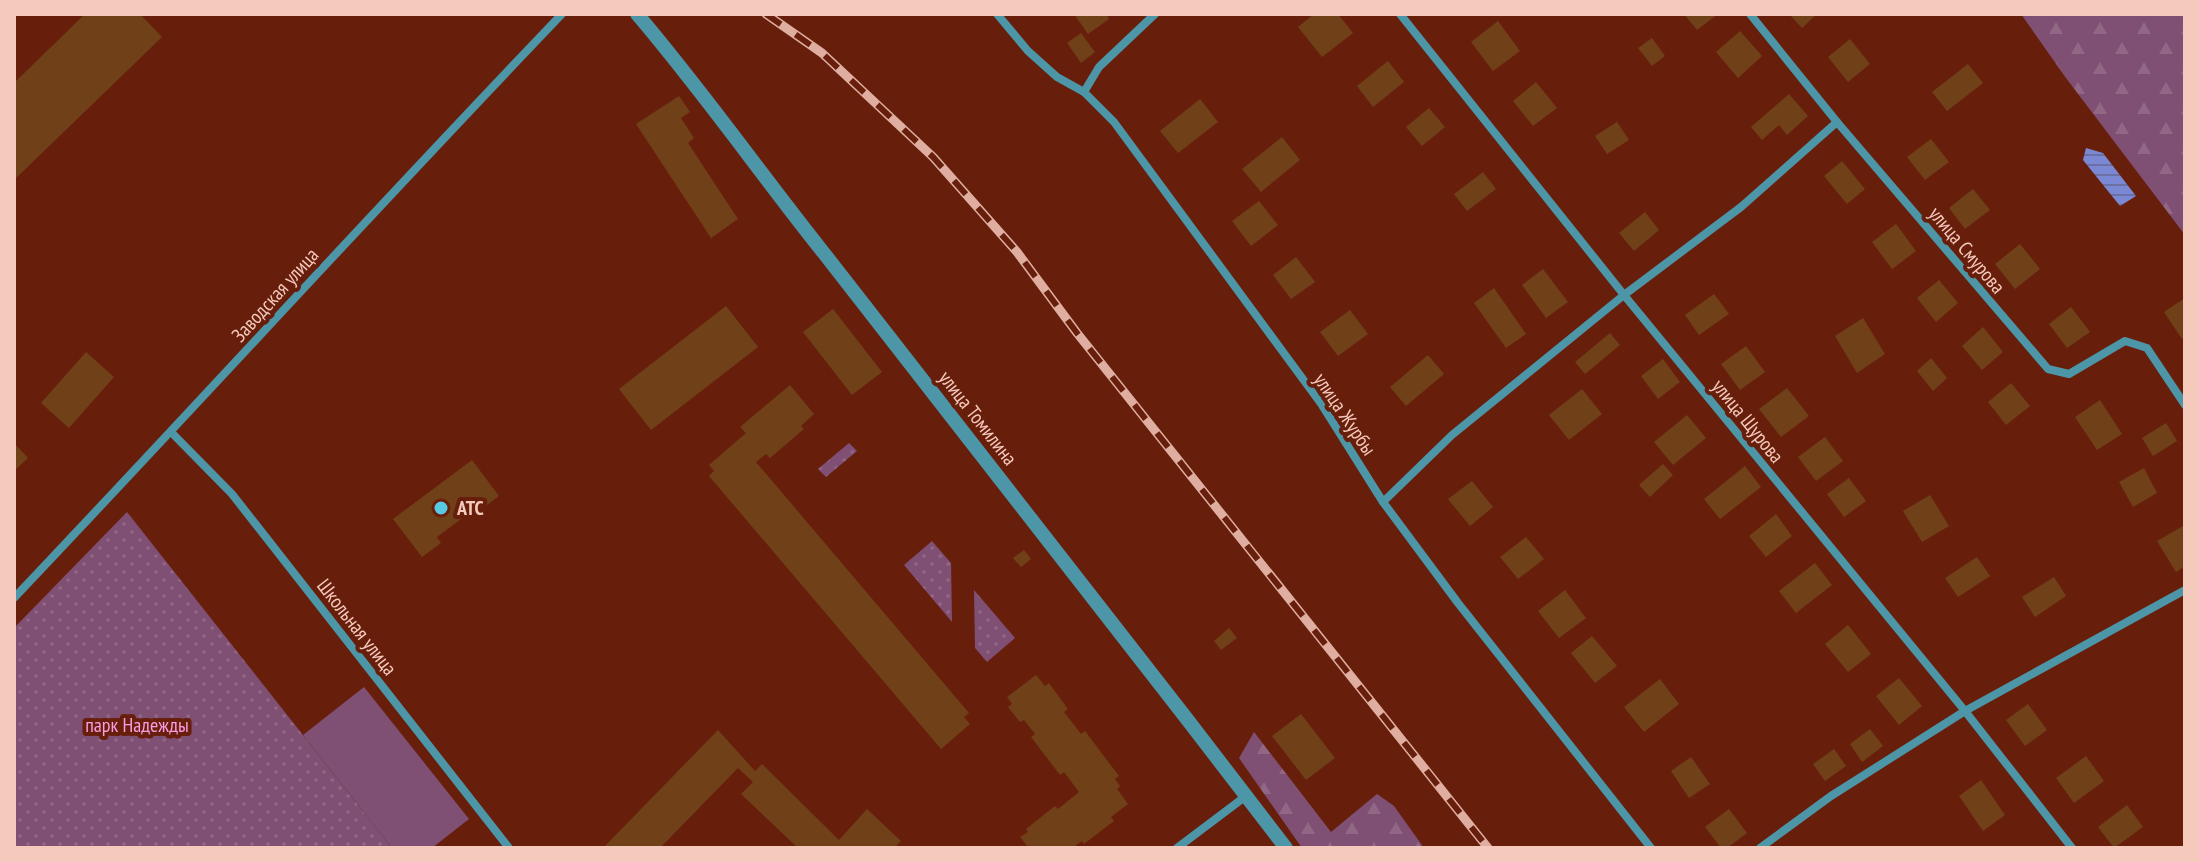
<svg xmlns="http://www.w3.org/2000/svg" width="2199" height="862" viewBox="0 0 2199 862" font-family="'PT Sans Narrow',sans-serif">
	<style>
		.forest { fill: url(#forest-firs) }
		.park { fill: url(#park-dots) }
		.pitch { fill: #7f4f74 }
		.water { fill: url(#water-rules) }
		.building { fill: #704019 }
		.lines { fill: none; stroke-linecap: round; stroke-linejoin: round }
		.minor { stroke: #4c96a8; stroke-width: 8 }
		.tertiary { stroke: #4c96a8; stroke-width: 14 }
		.rail-casing { stroke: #dfaea1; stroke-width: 9 }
		.rail { stroke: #671f0c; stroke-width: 6; stroke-dasharray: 18; stroke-linecap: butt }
		.poi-dot { fill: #58c9e3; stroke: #671f0c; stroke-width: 3 }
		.labels { text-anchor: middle; stroke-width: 8; stroke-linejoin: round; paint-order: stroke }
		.street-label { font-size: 20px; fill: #f6c9bd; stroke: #671f0c }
		.poi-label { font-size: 20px; font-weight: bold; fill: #f6c9bd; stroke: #671f0c; text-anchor: start }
		.park-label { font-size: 20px; fill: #fa9be4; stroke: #671f0c }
	</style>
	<defs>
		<pattern id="forest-firs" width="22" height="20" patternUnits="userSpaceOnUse" patternTransform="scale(2)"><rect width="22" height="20" fill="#7f4f74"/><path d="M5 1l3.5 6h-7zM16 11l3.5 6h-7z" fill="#926786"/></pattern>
		<pattern id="park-dots" width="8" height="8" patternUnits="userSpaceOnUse" patternTransform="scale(2)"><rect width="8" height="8" fill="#7f4f74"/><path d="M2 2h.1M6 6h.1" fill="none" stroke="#926786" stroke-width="1.8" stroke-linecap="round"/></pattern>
		<pattern id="water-rules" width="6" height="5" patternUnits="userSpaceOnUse" patternTransform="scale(2)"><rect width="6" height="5" fill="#7b88d3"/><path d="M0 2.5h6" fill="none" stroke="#6c71a5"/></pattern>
	</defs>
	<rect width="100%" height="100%" fill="#671f0c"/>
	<g class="forest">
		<polygon points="2021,14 2185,14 2185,235 2066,78"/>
		<polygon points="1254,732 1331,832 1377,794 1394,806 1424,848 1302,848 1239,758"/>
	</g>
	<g class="park">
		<polygon points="849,443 857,451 826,477 818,469"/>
		<polygon points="127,512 392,848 14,848 14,628"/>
		<polygon points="932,541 951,563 952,622 904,565"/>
		<polygon points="974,590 1015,638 987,662 975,648"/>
	</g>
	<polygon class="pitch" points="364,687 469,819 432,848 392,848 303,735"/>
	<polygon class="water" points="2086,148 2103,153 2136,196 2120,206 2083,160"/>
	<g class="building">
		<polygon points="85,14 140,14 162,37 14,180 14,83"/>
		<polygon points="1074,14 1106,14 1109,19 1088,34"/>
		<polygon points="1314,14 1338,14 1353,33 1322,57 1298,27"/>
		<polygon points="1684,14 1718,14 1697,30"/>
		<polygon points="1789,14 1817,14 1802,28"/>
		<polygon points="1498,21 1520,51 1493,71 1471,42"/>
		<polygon points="1740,31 1762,56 1738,78 1716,52"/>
		<polygon points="1081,33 1095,52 1081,63 1067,43"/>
		<polygon points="1652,38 1665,56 1652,66 1638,48"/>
		<polygon points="1850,39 1870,64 1848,82 1828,57"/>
		<polygon points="1388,61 1404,82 1373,107 1357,86"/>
		<polygon points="1968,64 1983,83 1947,111 1932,92"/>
		<polygon points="1536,82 1557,108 1533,126 1513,101"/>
		<polygon points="1789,94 1808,116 1787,135 1779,125 1762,140 1751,127"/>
		<polygon points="679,96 690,112 681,118 694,138 688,143 738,219 711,238 636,124"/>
		<polygon points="1200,99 1218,122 1178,153 1160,131"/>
		<polygon points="1429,108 1445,127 1422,146 1406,127"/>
		<polygon points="1617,122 1629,140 1607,154 1595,136"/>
		<polygon points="1282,137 1300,160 1261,192 1242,169"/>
		<polygon points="1931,139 1949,162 1925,180 1907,157"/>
		<polygon points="1842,161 1865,189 1847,204 1824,176"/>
		<polygon points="1483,172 1496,189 1467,211 1454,194"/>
		<polygon points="1973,189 1990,210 1965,229 1949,208"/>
		<polygon points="1259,201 1278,225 1251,246 1232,221"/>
		<polygon points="1645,212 1659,230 1634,251 1619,233"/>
		<polygon points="1896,224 1916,251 1892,269 1872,242"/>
		<polygon points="2020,244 2040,269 2015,289 1995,264"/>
		<polygon points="1296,257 1315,282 1291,299 1273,275"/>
		<polygon points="1543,269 1568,302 1546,318 1522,285"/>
		<polygon points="1939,280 1958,303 1936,322 1917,298"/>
		<polygon points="1494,288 1526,334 1506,348 1474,303"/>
		<polygon points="1714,294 1729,314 1699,335 1685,315"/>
		<polygon points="2185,298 2185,337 2182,339 2164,312"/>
		<polygon points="726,306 758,347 651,430 619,389"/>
		<polygon points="2071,307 2090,332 2067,348 2049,324"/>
		<polygon points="833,309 882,372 852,395 803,332"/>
		<polygon points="1350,310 1368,334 1338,356 1320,332"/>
		<polygon points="1863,318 1885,354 1857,373 1835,336"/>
		<polygon points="1983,327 2003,352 1982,370 1962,346"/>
		<polygon points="1610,333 1620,345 1585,374 1575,362"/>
		<polygon points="1746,346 1765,372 1740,390 1721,364"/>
		<polygon points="86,352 114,377 69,428 41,403"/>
		<polygon points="1428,355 1444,374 1406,406 1390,387"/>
		<polygon points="1931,358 1947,378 1933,391 1917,371"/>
		<polygon points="1663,359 1680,382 1658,399 1641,376"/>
		<polygon points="2011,383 2030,406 2006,425 1988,402"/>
		<polygon points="790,385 814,414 801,426 804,429 770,458 766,454 756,462 969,713 964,717 970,724 941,749 709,476 714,471 709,465 746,433 740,427"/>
		<polygon points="1787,388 1809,416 1781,437 1759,409"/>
		<polygon points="1582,389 1602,414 1569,440 1549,415"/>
		<polygon points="2100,400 2122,434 2097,450 2075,417"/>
		<polygon points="1687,415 1706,438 1673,465 1654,442"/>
		<polygon points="2166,423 2177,441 2153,456 2142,438"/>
		<polygon points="1825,437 1843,461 1816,481 1798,457"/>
		<polygon points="14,443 28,458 14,471"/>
		<polygon points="472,460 499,496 480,510 477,507 437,537 441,543 422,557 393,519"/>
		<polygon points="1663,464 1673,475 1650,497 1639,485"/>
		<polygon points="1745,466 1761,487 1720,519 1704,499"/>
		<polygon points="2144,468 2157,493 2133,507 2119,482"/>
		<polygon points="1849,478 1866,501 1844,517 1827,494"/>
		<polygon points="1472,481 1493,507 1470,526 1448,499"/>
		<polygon points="1930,495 1949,526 1922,542 1903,511"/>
		<polygon points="1776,514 1792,536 1766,557 1749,536"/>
		<polygon points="2183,526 2185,530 2185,566 2176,572 2157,541"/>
		<polygon points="1526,537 1544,559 1518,579 1500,557"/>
		<polygon points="1024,550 1031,559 1021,567 1013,558"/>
		<polygon points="1977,557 1990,576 1958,597 1945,578"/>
		<polygon points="1815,563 1832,585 1796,613 1779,591"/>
		<polygon points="2054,577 2066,596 2035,617 2022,597"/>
		<polygon points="1565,590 1586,618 1559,638 1538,611"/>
		<polygon points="1848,625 1871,654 1848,672 1825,644"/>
		<polygon points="1229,628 1237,638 1221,650 1214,641"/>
		<polygon points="1592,636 1617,666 1595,683 1571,653"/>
		<polygon points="1036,675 1045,686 1049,683 1068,709 1064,712 1081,734 1085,731 1119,776 1115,779 1120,786 1117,789 1128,804 1111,817 1114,821 1084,844 1082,841 1072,848 1029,848 1020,837 1028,832 1026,829 1055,806 1058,809 1079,792 1064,772 1060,775 1031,737 1035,734 1024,720 1020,722 1008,707 1012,704 1007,697"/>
		<polygon points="1899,678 1922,706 1899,725 1876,696"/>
		<polygon points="1660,679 1679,704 1644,732 1624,707"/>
		<polygon points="2028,704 2047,730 2025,746 2006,720"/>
		<polygon points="1301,714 1335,758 1306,780 1272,736"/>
		<polygon points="1870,729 1883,746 1862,762 1850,744"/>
		<polygon points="718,730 755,771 762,764 839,840 867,809 901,841 894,848 798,848 741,794 753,782 738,768 660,848 603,848"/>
		<polygon points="1834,749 1846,766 1825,781 1813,764"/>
		<polygon points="2086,756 2104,781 2074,803 2056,778"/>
		<polygon points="1691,757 1710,784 1689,798 1671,771"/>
		<polygon points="1981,780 2005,815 1983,831 1959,796"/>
		<polygon points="2127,805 2143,827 2114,848 2098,827"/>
		<polygon points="1729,809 1747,833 1727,848 1721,848 1705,827"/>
	</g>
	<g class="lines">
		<g class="minor">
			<polyline points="997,14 1028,51 1057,77 1084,92 1114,122 1322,405 1383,502 1458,603 1651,848"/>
			<polyline points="1400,14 1624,295 1965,711 2072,848"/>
			<polyline points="1750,14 1837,122 2048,369 2069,374 2125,341 2147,348 2185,405"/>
			<polyline points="1084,92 1099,67 1155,14"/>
			<polyline points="171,432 232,494 509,848"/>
			<polyline points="1383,502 1452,435 1624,295 1741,207 1837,122"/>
			<path d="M 14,598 C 198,404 377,207 562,14"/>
			<polyline points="1177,848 1246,796"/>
			<polyline points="1760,848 1831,796 1965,711 2185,590"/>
		</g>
		<path class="tertiary" d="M 637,14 C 702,90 760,173 823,252 C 978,449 1133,648 1286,848"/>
		<g class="rail-casing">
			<polyline id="rail" points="766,14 822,53 933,157 1017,252 1077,333 1488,848"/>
		</g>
		<use href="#rail" class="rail"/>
	</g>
	<circle class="poi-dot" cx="441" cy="508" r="8"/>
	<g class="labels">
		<g class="street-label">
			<text transform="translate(1967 250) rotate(50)" y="7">улица Смурова</text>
			<text transform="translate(275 295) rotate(-48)" y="7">Заводская улица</text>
			<text transform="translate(1345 414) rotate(56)" y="7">улица Журбы</text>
			<text transform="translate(978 418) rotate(52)" y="7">улица Томилина</text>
			<text transform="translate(1748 421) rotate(51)" y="7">улица Щурова</text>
			<text transform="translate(357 627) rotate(52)" y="7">Школьная улица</text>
		</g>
		<g class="poi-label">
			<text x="457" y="515">АТС</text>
		</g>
		<g class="park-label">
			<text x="137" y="732">парк Надежды</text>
		</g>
	</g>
	<rect width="2199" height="862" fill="none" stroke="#f6c9bd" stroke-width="32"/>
</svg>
